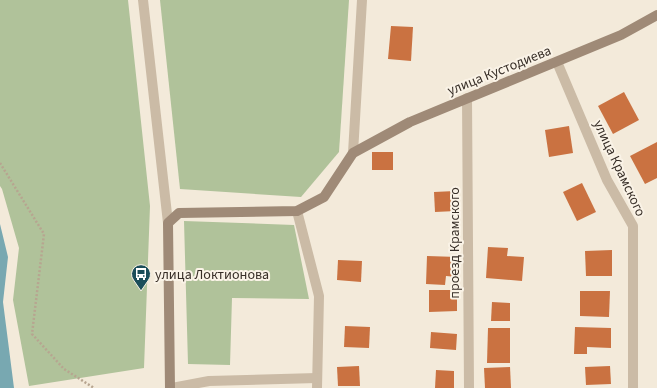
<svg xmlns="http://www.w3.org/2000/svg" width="657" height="388" viewBox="0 0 657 388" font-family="'Source Sans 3',sans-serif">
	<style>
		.green { fill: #b0c29a }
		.water { fill: #78a8b1 }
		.building { fill: #ca7241 }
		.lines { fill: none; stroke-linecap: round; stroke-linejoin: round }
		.path { stroke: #b7a590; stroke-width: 2.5; stroke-dasharray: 2 2; stroke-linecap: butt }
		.street { stroke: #cbbba6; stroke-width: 10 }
		.secondary { stroke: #9f8a77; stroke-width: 10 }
		.labels { text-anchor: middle; stroke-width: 4; stroke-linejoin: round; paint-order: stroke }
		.street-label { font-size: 14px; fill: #372e27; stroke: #faf3e7 }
		.poi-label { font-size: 14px; fill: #372e27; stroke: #faf3e7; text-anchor: start }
	</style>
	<rect width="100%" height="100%" fill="#f3eada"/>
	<g class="green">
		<polygon points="0,0 128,0 150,206 144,368 29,386 13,300 19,248 2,189 0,186"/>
		<polygon points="160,0 349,0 339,152 301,197 180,189"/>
		<polygon points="184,221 294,225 309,299 232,298 230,365 188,364"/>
	</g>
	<polygon class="water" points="0,224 8,257 3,302 14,388 0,388"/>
	<g class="building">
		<polygon points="391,26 413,27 411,61 388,59"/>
		<polygon points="624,92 639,120 613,134 598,106"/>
		<polygon points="569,126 573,153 549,157 545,130"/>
		<polygon points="657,142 657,178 645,184 630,156"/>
		<rect x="372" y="152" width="21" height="18"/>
		<polygon points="582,183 596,212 577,221 563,192"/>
		<polygon points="455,191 456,211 435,212 434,192"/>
		<polygon points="488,247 508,248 507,256 524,257 522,281 486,278"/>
		<polygon points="612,250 612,276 586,276 585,251"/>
		<polygon points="427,256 458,257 457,277 446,276 445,285 426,284"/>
		<polygon points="338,260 362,261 361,282 337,280"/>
		<polygon points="429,290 457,290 457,311 429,312"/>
		<polygon points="580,291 610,291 609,317 580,316"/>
		<polygon points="492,302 510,303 510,321 491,321"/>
		<polygon points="345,326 370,327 369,348 344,347"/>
		<polygon points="575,327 611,328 611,348 587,347 587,354 574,354"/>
		<polygon points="488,328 510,328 510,363 487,363"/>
		<polygon points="431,332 457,334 456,350 430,348"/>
		<polygon points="359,366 360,386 338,386 337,367"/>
		<polygon points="610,366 611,384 586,385 585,367"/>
		<polygon points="510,367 511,388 485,388 484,368"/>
		<polygon points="436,370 454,371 454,388 435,388"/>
	</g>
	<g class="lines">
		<polyline class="path" points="0,163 44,234 32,334 64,369 94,388"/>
		<g class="street">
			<polyline points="143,0 168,223"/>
			<polyline points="557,62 607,180 633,226 633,388"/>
			<polyline points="467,98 469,388"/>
			<polyline points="353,153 362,0"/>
			<polyline points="297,211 319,296 317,388"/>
			<polyline points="172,388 209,381 317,378"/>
		</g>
		<polyline class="secondary" points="170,388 168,223 179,213 297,211 324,197 353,153 410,122 621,35 657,15"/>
	</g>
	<defs>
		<g id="bus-pin" transform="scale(1)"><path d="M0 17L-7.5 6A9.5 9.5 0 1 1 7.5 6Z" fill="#1b4e5a" stroke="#faf3e7"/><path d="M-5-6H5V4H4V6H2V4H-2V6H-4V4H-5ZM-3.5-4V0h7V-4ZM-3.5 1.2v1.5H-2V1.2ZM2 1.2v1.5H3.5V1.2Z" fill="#fff"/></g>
	</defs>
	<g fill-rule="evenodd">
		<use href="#bus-pin" x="141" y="274"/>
	</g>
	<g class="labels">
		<g class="street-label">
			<text transform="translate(499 70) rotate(-22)" y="5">улица Кустодиева</text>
			<text transform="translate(620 168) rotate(65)" y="5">улица Крамского</text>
			<text transform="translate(454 243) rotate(-90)" y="5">проезд Крамского</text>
		</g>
		<g class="poi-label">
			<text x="155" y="279">улица Локтионова</text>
		</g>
	</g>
</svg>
